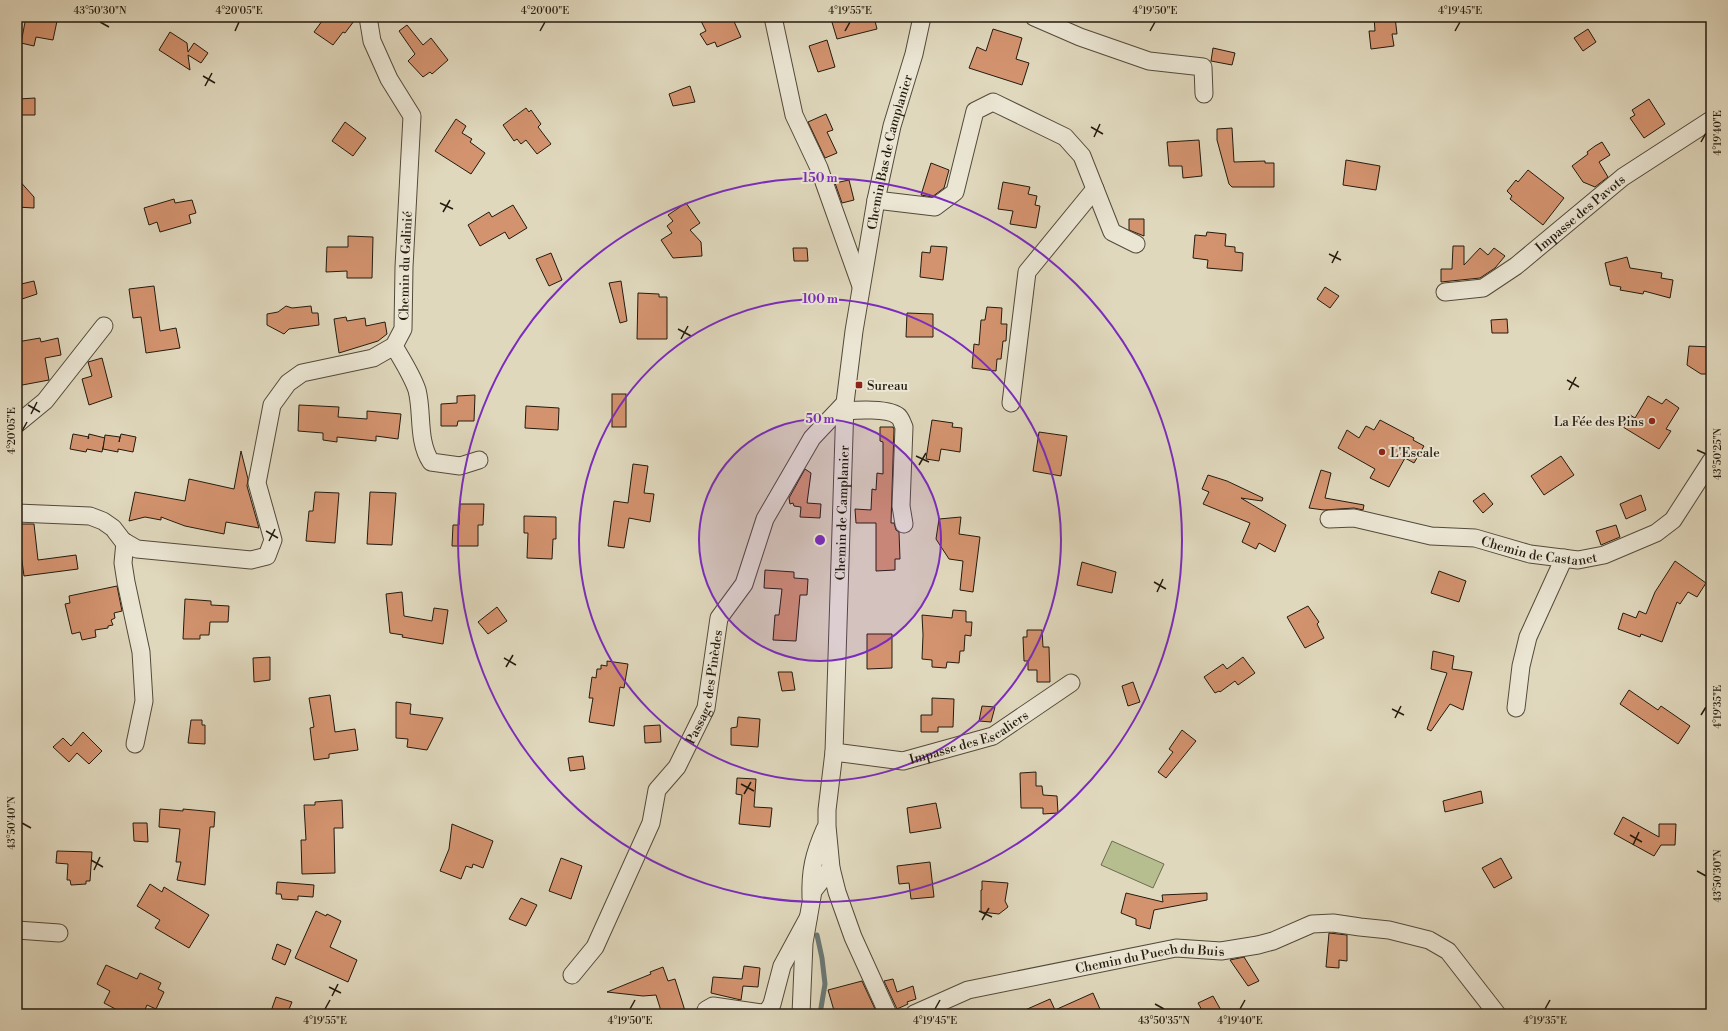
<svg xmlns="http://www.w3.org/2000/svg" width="1728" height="1031" viewBox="0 0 1728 1031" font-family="'Libre Bodoni',serif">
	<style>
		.green { fill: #b6be8f; stroke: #6d6c4e }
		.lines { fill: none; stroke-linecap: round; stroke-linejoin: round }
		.stream { stroke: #6a7876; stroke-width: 5 }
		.building { fill: #d3936f; stroke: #241a0e }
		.minor-casing { stroke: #534a3a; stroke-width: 19 }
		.minor { stroke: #ebe6d4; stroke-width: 17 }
		.ticks { fill: none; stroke: #241a0e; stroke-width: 1.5 }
		.ring { fill: none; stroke: #7b2cbf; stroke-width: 2 }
		.poi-dot { fill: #8f2418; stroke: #ebe6d4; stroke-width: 1.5 }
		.labels { text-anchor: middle; stroke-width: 4; stroke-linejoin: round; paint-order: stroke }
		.street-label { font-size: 13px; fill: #241a0e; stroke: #ebe6d4 }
		.poi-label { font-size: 13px; fill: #241a0e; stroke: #ebe6d4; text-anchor: start }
		.centre { fill: #7b2cbf; stroke: #ebe6d4; stroke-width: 2 }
		.ring-label { font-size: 12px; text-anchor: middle; font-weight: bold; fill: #7b2cbf; stroke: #ebe6d4; stroke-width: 4; stroke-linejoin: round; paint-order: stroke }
		.neatline { fill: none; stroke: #241a0e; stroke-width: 1.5 }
		.ticks-label { font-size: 10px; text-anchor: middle; fill: #241a0e }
	</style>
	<rect width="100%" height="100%" fill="#e0d8bd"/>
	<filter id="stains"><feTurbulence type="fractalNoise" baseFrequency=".005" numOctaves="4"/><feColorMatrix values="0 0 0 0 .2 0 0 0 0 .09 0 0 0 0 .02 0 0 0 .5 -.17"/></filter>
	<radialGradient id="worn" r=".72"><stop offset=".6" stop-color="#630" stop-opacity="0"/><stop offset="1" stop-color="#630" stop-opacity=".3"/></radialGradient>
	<polygon class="green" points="1112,841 1164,864 1153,888 1101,865"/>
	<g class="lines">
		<polyline class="stream" points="817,935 822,958 825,984 820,1014"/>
	</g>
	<g class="building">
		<polygon points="26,17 39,17 57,21 53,40 36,37 34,46 21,43"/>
		<polygon points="325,17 357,17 345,33 343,32 333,45 314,32"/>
		<polygon points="699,17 732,17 741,37 717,47 715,42 707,45 700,34 706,31"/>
		<polygon points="840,17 874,17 877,29 837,39 831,19"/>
		<polygon points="1374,17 1395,17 1397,34 1392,34 1394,46 1371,49 1369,31 1375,31"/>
		<polygon points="407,25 423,45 431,38 448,60 432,74 430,72 423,77 408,61 415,54 399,31"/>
		<polygon points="993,29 1022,38 1016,59 1029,63 1022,85 969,68 977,47 986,51"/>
		<polygon points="1588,29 1596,42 1583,51 1574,38"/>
		<polygon points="170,32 187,43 188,52 194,43 208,53 201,63 188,55 190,70 159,50"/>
		<polygon points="827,40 835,67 818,72 809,46"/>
		<polygon points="1213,48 1235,53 1232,65 1211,61"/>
		<polygon points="690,86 695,102 673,106 669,94"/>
		<polygon points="35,98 35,115 19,115 19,99"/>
		<polygon points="1649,99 1665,124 1644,138 1630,118 1635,115 1632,110"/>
		<polygon points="526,108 529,112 531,110 541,124 538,127 551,144 537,154 526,140 521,144 517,139 514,141 503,125"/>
		<polygon points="826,114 833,130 827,132 837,153 825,158 808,122"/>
		<polygon points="456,119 466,126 462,133 472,139 470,142 485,153 471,174 435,151"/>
		<polygon points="345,122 366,138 353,156 332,141"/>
		<polygon points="1232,128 1234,162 1265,161 1265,163 1274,163 1274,187 1232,187 1229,184 1217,140 1217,129"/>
		<polygon points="1199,140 1202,176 1183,178 1182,166 1169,166 1167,142"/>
		<polygon points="1602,142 1610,155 1599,162 1608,177 1595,187 1583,182 1572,166 1588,154 1587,152 1595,146"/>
		<polygon points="1346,160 1380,166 1376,190 1343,185"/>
		<polygon points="931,163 949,170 944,188 932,197 921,195"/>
		<polygon points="1528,170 1564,198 1543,225 1510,199 1512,196 1507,191 1516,180 1518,182"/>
		<polygon points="17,178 34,197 34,208 17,207"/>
		<polygon points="849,180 854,200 842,203 835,183"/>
		<polygon points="1003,182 1030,187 1028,194 1037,196 1035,205 1040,206 1036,228 1010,224 1013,211 998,209"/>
		<polygon points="174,199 175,203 192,200 196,213 189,215 191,223 160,232 157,222 149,225 144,208"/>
		<polygon points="686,203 700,223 690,230 701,242 702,256 673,258 661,240 672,233 667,226 673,221 668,215"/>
		<polygon points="513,205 527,228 509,239 505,232 480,246 468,225 489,212 492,217"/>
		<polygon points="1129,219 1144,219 1144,236 1129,230"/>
		<polygon points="1207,232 1226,234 1225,246 1235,247 1235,252 1243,253 1242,271 1207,268 1208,260 1193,258 1195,235 1206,236"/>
		<polygon points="348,236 373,237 372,278 347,278 347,271 326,272 327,247 348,247"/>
		<polygon points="931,246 947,247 943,280 920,277 922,252 930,253"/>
		<polygon points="1453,246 1464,246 1464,265 1480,248 1488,255 1494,248 1505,256 1495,268 1480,278 1441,282 1441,269 1452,269"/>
		<polygon points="793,248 807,248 808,261 794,261"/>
		<polygon points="551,253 562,280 549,286 536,259"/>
		<polygon points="1627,257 1630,268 1662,273 1661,278 1673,280 1670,298 1644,291 1643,294 1620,290 1621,287 1610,285 1605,263"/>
		<polygon points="34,281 37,294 22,299 17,285"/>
		<polygon points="621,281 627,321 620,323 609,283"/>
		<polygon points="154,286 160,331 176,328 180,348 146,353 141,317 133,318 129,289"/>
		<polygon points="1325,287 1339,296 1330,308 1317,299"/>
		<polygon points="638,293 659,294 659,297 667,297 667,339 637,339"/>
		<polygon points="286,306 292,308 311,306 312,313 318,313 319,325 289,329 284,334 267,325 267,314 278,312"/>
		<polygon points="987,307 1002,308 1001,324 1007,324 1006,341 1003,341 1001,359 997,359 996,371 972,368 974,344 979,345 981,320 985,320"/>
		<polygon points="907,313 933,314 933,337 906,337"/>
		<polygon points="346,317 347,321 365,318 366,326 385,322 387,334 378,341 339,353 334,319"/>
		<polygon points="1507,319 1508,333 1492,333 1491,320"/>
		<polygon points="40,338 41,342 58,338 61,355 45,358 49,380 17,386 17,342"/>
		<polygon points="1689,346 1711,347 1711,374 1701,374 1687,365"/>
		<polygon points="102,358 112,397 89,405 82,379 92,376 88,362"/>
		<rect x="612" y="394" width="14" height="33"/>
		<polygon points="475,395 474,421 458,421 457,426 441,426 441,404 457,403 457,396"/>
		<polygon points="1648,396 1662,404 1666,399 1679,408 1666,429 1671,431 1659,449 1623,427 1630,415 1635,418"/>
		<polygon points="299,405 339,407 338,417 367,419 367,411 401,414 398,439 376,436 376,441 337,437 337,442 323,440 323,433 298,431"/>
		<polygon points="526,406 559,408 558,430 525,428"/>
		<polygon points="932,420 953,423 952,427 962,428 960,452 941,449 939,461 926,459"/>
		<polygon points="1380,420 1414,438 1413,440 1424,446 1414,463 1405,458 1389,487 1370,478 1375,469 1338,448 1347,430 1359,438 1366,426 1374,430"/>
		<polygon points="880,427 893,427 894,429 891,523 894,523 896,530 899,532 900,559 895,559 895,570 876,571 876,523 856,523 855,509 871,510 872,489 876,490 877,473 883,474 883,442 880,441"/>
		<polygon points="1039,432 1067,436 1061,476 1033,471"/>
		<polygon points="73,434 89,437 88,439 89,434 105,438 102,452 87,449 86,452 70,449"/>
		<polygon points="121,434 136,437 133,452 118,449 118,452 103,449 105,435 120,437 119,442"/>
		<polygon points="241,451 248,479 247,486 259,528 226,522 224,534 185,526 161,517 161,520 145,517 129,521 135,492 185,501 189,479 234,489"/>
		<polygon points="1561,456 1574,475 1544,495 1531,476"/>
		<polygon points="633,464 648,466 644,493 654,494 650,522 629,518 624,548 608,546 614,501 628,503"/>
		<polygon points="805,469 811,473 807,503 821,504 820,518 800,517 801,507 794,506 793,503 790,504 789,498"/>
		<polygon points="1321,470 1331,473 1325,498 1364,505 1363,510 1354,508 1324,510 1309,508"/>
		<polygon points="1208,475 1227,481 1263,498 1262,501 1241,498 1286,525 1275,552 1259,543 1256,549 1242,542 1250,523 1203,504 1209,492 1202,489"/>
		<polygon points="315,492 339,493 335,543 306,541 309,511 313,511"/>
		<polygon points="370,492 396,493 392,545 367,544"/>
		<polygon points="1484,493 1493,504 1483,513 1473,501"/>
		<polygon points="1641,495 1646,510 1626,519 1620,504"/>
		<polygon points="460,504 484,504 483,525 478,525 478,546 452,546 453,525 459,525"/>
		<polygon points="524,516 556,517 556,539 553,539 552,559 527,558 528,533 524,533"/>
		<polygon points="961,517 959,534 980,537 973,592 960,590 963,561 949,559 936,539 939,519"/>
		<polygon points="17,524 34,524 38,560 76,555 78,569 24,576"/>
		<polygon points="1616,525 1620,537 1601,545 1596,531"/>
		<polygon points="1675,561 1706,583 1697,597 1688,592 1680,604 1677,602 1662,642 1641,634 1640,637 1618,629 1623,613 1636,618 1639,611 1646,614 1655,592"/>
		<polygon points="1082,562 1116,572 1112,593 1077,585"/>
		<polygon points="765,570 794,572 794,578 808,579 807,595 800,595 796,641 773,640 775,615 779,615 782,589 764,588"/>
		<polygon points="1439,571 1466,581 1459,602 1431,593"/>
		<polygon points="117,586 122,611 114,613 115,618 111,620 113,625 108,626 108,628 95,630 96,637 82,640 80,632 72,634 65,604 70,603 69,596"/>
		<polygon points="402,592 404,616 432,621 434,608 448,610 443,644 402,637 403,635 390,633 386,594"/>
		<polygon points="185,599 211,601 211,605 229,606 228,622 210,622 209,635 200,635 200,639 183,639"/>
		<polygon points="1308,606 1319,622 1317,624 1324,638 1305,648 1287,617"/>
		<polygon points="497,607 507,621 488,634 478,622"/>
		<polygon points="953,610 966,611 966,622 972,622 971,636 965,635 964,651 960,651 959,663 947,662 946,668 932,667 932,660 922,659 923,635 922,615 952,618"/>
		<polygon points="1027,630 1042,630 1043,647 1049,647 1050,682 1037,682 1037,670 1028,670 1028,661 1024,661 1023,637 1027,637"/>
		<polygon points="867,634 892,634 892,668 867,669"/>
		<polygon points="1433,651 1454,656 1452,669 1472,672 1463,710 1450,704 1431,731 1427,729 1447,673 1431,669"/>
		<polygon points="270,657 270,680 254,682 253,658"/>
		<polygon points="1243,657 1255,673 1238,685 1235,681 1220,692 1219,691 1215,693 1204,677 1223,664 1227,669"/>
		<polygon points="607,661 628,664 624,688 620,687 614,726 589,722 593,698 589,698 592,677 596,678 597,669 601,669 601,665 607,666"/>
		<polygon points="778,672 792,672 795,690 782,691"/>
		<polygon points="1133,682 1140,702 1128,706 1122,686"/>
		<polygon points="1629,690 1658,710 1661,706 1690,726 1678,744 1620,704"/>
		<polygon points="330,695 335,732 355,729 358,750 329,754 329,758 314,760 310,728 314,727 309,698"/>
		<polygon points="932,698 954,699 953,727 938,727 938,732 921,732 921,715 932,715"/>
		<polygon points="396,702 411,704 410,714 443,718 427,750 407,747 408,739 396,738"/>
		<polygon points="982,706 995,707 991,722 979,721"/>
		<polygon points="738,717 760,719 758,747 731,745 731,728 737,727"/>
		<polygon points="191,720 202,720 202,725 205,725 205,744 188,743"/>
		<polygon points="660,725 661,742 645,743 644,726"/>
		<polygon points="1182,730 1196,741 1166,778 1158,772 1173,752 1169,749"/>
		<polygon points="83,732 102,751 89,764 77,753 69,762 53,747 63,738 71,746"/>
		<polygon points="583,756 585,769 570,771 568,758"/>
		<polygon points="1036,772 1036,786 1042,786 1043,795 1057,796 1058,813 1043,814 1043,808 1021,808 1020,773"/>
		<polygon points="737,778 756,779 754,807 772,808 770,827 739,824 742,795 736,794"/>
		<polygon points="1481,791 1483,803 1445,812 1443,801"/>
		<polygon points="342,800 343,828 334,828 335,873 302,874 301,840 306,840 304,805 315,805 315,802"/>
		<polygon points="936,803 941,828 910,833 907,808"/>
		<polygon points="160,809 183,811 183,809 215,812 214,827 210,827 205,885 177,880 181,862 176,862 180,829 159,827"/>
		<polygon points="1623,817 1659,837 1659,824 1676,824 1675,845 1661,845 1654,856 1614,834"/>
		<polygon points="133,823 147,823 148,842 134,841"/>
		<polygon points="452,824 493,841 483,868 473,864 472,868 466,866 461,879 440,871 449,849"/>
		<polygon points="57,851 92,852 90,881 86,881 86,884 71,885 70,880 67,880 68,864 56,863"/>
		<polygon points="561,858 582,866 571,899 549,891"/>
		<polygon points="1501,858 1512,878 1494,888 1482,868"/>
		<polygon points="930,862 934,897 911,899 909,883 899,884 897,866"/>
		<polygon points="982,881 1008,883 1005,901 1008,907 999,914 981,912 981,890 982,890"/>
		<polygon points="277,882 314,885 313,897 298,896 298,900 282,899 281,894 276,894"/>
		<polygon points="150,884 162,892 164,887 209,915 189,948 155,928 160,920 137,906"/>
		<polygon points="1126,893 1163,902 1162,895 1207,893 1207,900 1154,910 1150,929 1136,925 1136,919 1121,913"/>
		<polygon points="521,898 537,905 526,926 509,919"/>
		<polygon points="316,911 326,916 327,914 341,921 330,947 357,960 348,982 295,958"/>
		<polygon points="1329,933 1347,935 1347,961 1339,960 1339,968 1326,967"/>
		<polygon points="277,944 291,950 285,965 272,959"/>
		<polygon points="1244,957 1259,981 1248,986 1230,960"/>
		<polygon points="106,965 137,979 140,973 161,983 158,989 164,992 156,1009 147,1005 143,1014 138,1014 127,1009 125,1014 104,1003 110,991 97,984"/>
		<polygon points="744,966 760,968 758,987 743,986 741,1000 711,993 713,977 742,979"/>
		<polygon points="663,967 668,981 675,979 686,1014 662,1014 656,995 643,996 607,992 651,974 650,972"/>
		<polygon points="893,979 897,992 913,986 916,999 907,1002 908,1004 897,1009 884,981"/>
		<polygon points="862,981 875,1009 859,1014 835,1014 828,990"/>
		<polygon points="1093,993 1100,1009 1088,1014 1016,1014 1050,999 1055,1010"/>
		<polygon points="1213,996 1223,1014 1204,1014 1198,1003"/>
		<polygon points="276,997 292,1002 287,1014 270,1014"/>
	</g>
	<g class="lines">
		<g class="minor-casing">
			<g id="minor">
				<polyline points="773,17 794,115 819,168 861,286"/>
				<polyline points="1034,17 1080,37 1149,61 1203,67 1204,94"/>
				<polyline points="876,200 935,207 955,192 975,111 993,102 1065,137 1082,156 1112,232 1136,244"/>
				<path id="s1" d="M 1445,292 L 1483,288 L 1516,266 L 1623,177 L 1711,120"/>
				<path d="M 394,346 C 402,360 412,375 417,390 C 423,413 417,441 431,462 L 460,466 L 479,460"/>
				<polyline points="1011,403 1027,272 1095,189"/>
				<path d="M 845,411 C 857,410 888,408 898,416 C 901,418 902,423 904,427 L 901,506 L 904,524"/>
				<polyline points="17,424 45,401 104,326"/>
				<path id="s2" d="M 17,513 L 90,516 L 103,521 L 113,528 L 123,541 L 137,549 L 251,560 L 267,556 L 273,540 L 257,483 L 272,405 L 288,383 L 302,373 L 373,358 L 394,346 L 403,329 L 404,267 L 412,116 L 389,79 L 372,41 L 368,17"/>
				<path id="s3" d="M 1329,519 L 1354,518 L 1431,536 L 1475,538 L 1530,554 L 1578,560 L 1604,555 L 1656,533 L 1673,520 L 1711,461"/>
				<polyline points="125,542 123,563 126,582 141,652 144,701 135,744"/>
				<polyline points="1516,708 1521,666 1528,637 1564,558"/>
				<path id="s4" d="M 834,752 L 903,761 L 993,736 L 1071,683"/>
				<path d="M 811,898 C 810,871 814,854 825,829"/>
				<polyline points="17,930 59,933"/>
				<path id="s5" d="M 572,975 L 595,947 L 651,823 L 657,790 L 677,767 L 706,708 L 719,618 L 744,584 L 765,519 L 812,438 L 845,403"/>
				<polyline points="705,1014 706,1010 713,1006 761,1013 767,1012 772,1004 782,966 808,918"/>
				<polyline points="801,1014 804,943 813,891 831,868"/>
				<path id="s6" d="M 888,1014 L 853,937 L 837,892 L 831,868 L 827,826 L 827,810 L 834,752 L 845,403 L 854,331 L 876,200 L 892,126 L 914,54 L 922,17"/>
				<path id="s7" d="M 914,1014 L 968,990 L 1176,948 L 1221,951 L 1258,945 L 1273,941 L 1312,924 L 1333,923 L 1360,927 L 1389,930 L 1429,940 L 1448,951 L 1497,1014"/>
			</g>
		</g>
		<use href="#minor" class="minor"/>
	</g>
	<path class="ticks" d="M 100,22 L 109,27M 235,31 L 239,22M 540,31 L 545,22M 845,31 L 850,22M 1150,31 L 1155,22M 1455,31 L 1460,22M 203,76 L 215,83M 205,86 L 212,73M 1091,127 L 1103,134M 1094,137 L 1100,124M 1701,142 L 1706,133M 440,203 L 453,209M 443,212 L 450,200M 1329,254 L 1341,260M 1332,263 L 1338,251M 678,329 L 691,336M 681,339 L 688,326M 1567,380 L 1579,387M 1569,390 L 1576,377M 28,405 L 40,412M 31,414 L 37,402M 22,431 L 27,422M 1697,450 L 1706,454M 916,456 L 929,462M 919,465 L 926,453M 266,531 L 278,538M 269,541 L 275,529M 1154,582 L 1166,589M 1157,592 L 1163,579M 504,658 L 516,665M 506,667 L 513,655M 1392,709 L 1404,715M 1701,715 L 1706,707M 1395,718 L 1401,706M 741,784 L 754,791M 744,794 L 751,782M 22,823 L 31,828M 1630,835 L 1642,842M 1633,845 L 1639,832M 91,860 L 103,867M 94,870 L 100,857M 1697,871 L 1706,876M 979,911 L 992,917M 982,920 L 989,908M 329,987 L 341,993M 332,996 L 338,984M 1155,1004 L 1164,1009M 325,1009 L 330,1000M 630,1009 L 635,1000M 935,1009 L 940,1000M 1240,1009 L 1245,1000M 1545,1009 L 1550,1000"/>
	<circle cx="820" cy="540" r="121" fill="#7b2cbf" fill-opacity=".12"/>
	<g class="ring">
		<circle cx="820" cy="540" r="121"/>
		<circle cx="820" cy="540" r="241"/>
		<circle cx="820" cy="540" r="362"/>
	</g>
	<g class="poi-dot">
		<rect x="855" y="381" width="8" height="8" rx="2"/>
		<circle cx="1652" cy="421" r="4"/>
		<circle cx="1382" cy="452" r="4"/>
	</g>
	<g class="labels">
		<g class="street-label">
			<text dy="5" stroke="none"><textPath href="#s6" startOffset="878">Chemin Bas de Camplanier</textPath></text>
			<text dy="5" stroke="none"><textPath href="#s1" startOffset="161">Impasse des Pavots</textPath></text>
			<text dy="5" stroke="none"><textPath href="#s2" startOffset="642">Chemin du Galinié</textPath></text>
			<text dy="5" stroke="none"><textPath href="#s6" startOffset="513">Chemin de Camplanier</textPath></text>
			<text dy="5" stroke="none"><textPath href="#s3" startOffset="214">Chemin de Castanet</textPath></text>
			<text dy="5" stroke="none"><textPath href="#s5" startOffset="322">Passage des Pinèdes</textPath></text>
			<text dy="5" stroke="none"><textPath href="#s4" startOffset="140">Impasse des Escaliers</textPath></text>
			<text dy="5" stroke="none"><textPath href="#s7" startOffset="244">Chemin du Puech du Buis</textPath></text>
		</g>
		<g class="poi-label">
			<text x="867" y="390">Sureau</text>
			<text x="1644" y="426" text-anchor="end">La Fée des Pins</text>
			<text x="1390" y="457">L'Escale</text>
		</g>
	</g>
	<circle cx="820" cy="540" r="6" class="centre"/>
	<g class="ring-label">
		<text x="820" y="182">150 m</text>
		<text x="820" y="303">100 m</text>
		<text x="820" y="423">50 m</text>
	</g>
	<rect width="1728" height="1031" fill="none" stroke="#e0d8bd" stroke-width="44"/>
	<rect x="22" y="22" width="1684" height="987" class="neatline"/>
	<g class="ticks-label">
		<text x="100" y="14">43°50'30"N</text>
		<text x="239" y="14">4°20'05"E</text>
		<text x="545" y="14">4°20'00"E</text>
		<text x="850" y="14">4°19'55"E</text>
		<text x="1155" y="14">4°19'50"E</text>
		<text x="1460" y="14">4°19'45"E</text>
		<text transform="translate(1717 133) rotate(-90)" y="4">4°19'40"E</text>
		<text transform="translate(11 431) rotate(-90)" y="4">4°20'05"E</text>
		<text transform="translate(1717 454) rotate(-90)" y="4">43°50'25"N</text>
		<text transform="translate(1717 707) rotate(-90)" y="4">4°19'35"E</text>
		<text transform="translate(11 823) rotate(-90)" y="4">43°50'40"N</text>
		<text transform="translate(1717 876) rotate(-90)" y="4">43°50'30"N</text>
		<text x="325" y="1024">4°19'55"E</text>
		<text x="630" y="1024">4°19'50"E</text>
		<text x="935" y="1024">4°19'45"E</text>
		<text x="1164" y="1024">43°50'35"N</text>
		<text x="1240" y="1024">4°19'40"E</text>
		<text x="1545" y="1024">4°19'35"E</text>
	</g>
	<rect width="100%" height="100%" filter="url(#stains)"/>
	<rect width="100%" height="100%" fill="url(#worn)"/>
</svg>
